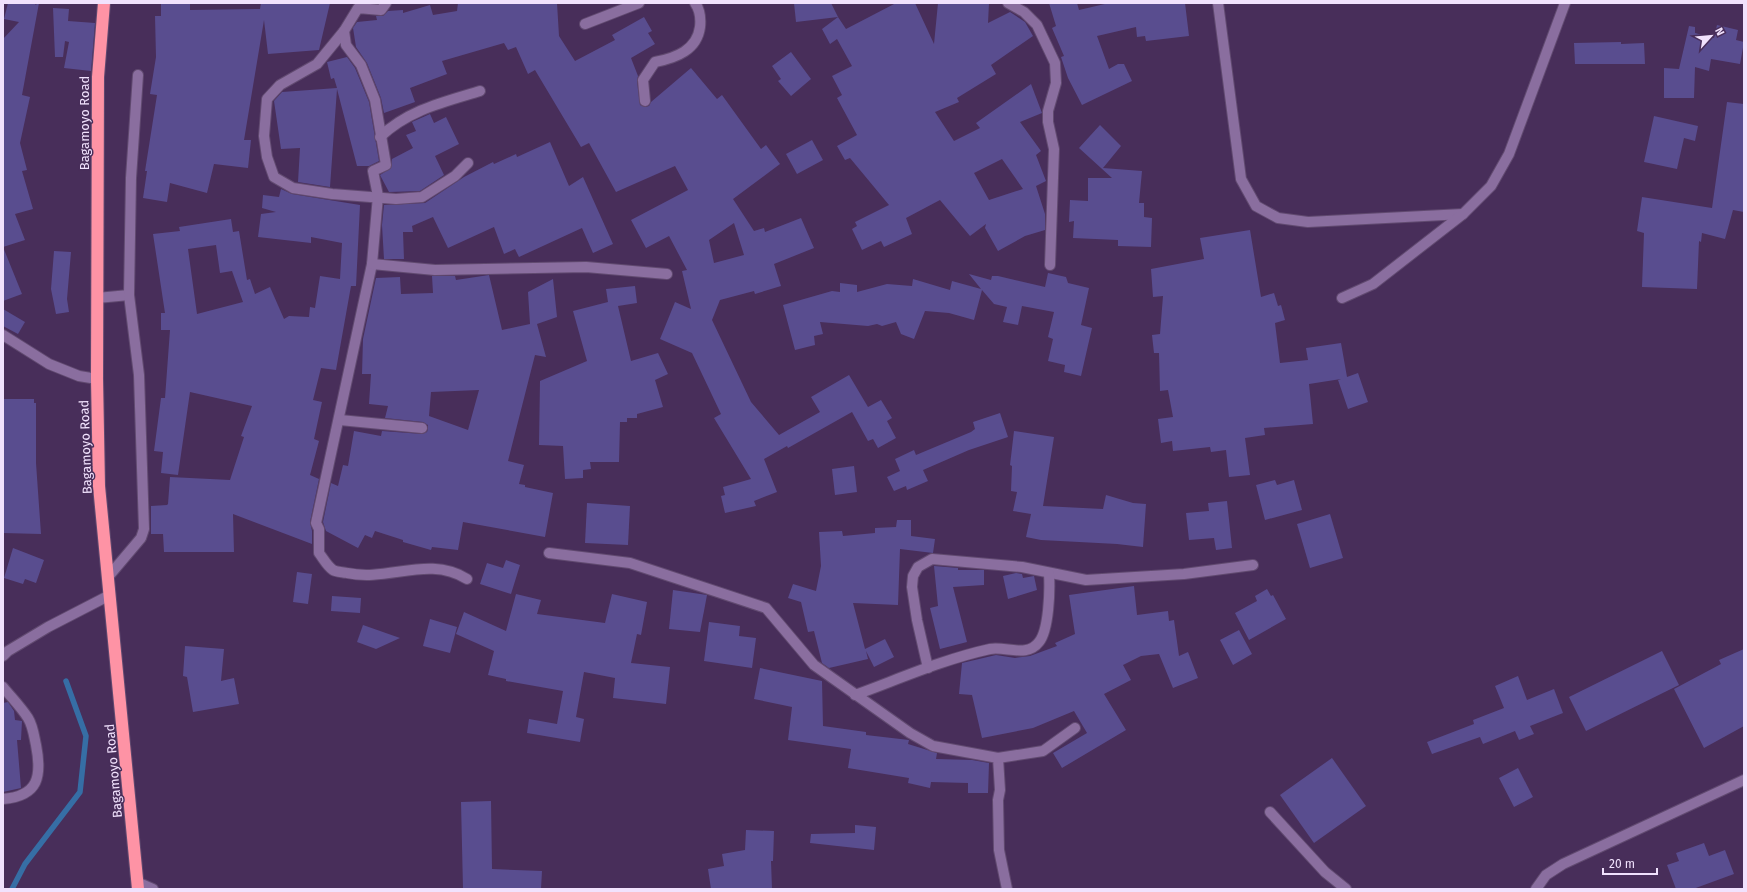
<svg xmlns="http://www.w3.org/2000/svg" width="1747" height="892" viewBox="0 0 1747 892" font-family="'Fira Sans',sans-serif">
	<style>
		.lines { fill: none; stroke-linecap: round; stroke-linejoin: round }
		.stream { stroke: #366ea5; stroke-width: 5.5 }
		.building { fill: #594d8f; fill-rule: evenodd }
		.street-casing { stroke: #614a70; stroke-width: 12 }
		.secondary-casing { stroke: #614a70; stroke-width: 12 }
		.highway-casing { stroke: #614a70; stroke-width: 14 }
		.street { stroke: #8a6e9f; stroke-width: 10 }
		.secondary { stroke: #8a6e9f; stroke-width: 10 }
		.highway { stroke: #fe93a5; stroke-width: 12 }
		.labels { text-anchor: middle; stroke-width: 3; stroke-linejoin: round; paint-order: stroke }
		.street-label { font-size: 13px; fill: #f1e2fd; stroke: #482e5a }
	</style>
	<rect width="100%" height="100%" fill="#482e5a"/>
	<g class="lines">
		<polyline class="stream" points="12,889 25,864 80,792 86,736 66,681"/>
	</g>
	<g class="building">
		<polygon points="8,3 36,3 35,5 39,3 22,95 30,97 20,143 27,170 22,171 33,209 15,214 25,240 3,247 3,39 19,22 4,19"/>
		<polygon points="161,3 190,3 190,10 260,9 261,3 330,3 319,50 268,54 264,20 244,140 251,140 248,168 214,164 207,193 170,183 167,202 143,198 147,171 145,171 157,95 150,94 156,57 155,16 161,16"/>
		<path d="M 458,3 L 557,3 L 559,36 L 575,61 L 615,40 L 612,35 L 644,17 L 652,31 L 648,33 L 655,44 L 631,58 L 638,76 L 637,81 L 640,105 L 645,107 L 649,106 L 651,102 L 691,68 L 717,99 L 722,95 L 761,149 L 766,145 L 780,164 L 733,199 L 754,231 L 764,228 L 765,232 L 801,218 L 814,248 L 774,264 L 781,286 L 755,294 L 754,291 L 720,300 L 712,320 L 751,402 L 779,435 L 820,412 L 811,397 L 849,375 L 868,407 L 881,400 L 892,418 L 887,421 L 896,438 L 878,448 L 873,439 L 868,441 L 852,412 L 788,448 L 787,446 L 764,459 L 777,492 L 754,501 L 756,506 L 725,513 L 721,496 L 725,495 L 723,487 L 751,479 L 714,418 L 721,414 L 692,353 L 660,339 L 675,302 L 691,309 L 682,271 L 687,270 L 669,236 L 646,248 L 631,220 L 688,190 L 675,166 L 616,192 L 589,143 L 581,147 L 535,70 L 528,74 L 516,47 L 508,50 L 504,43 L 442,61 L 447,74 L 410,88 L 415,102 L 384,113 L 381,98 L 367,63 L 356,47 L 353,28 L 357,22 L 377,20 L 376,16 L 383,16 L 388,11 L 403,10 L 403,13 L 430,5 L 433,15 L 457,11 ZM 734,223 L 744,255 L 714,263 L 709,240 Z"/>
		<polygon points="794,3 831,3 838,17 796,22"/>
		<path d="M 896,3 L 915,3 L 934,44 L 938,3 L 989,3 L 988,23 L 1010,12 L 1025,22 L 1033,36 L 991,65 L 996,74 L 957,98 L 959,102 L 935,112 L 954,141 L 980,128 L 976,123 L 1031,84 L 1042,113 L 1020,122 L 1041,151 L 1036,155 L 1046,181 L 1036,186 L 1045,214 L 1045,230 L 1025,236 L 998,251 L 985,228 L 986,224 L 970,236 L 940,200 L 906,218 L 912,234 L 884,247 L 881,241 L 862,250 L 852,229 L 857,226 L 855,222 L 889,205 L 850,158 L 845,160 L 837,146 L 857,135 L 837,98 L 842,95 L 832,76 L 852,66 L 837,39 L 830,44 L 822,29 L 838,17 L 846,29 ZM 1002,159 L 1023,189 L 989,200 L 974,173 Z"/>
		<polygon points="1049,3 1077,3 1079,10 1109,3 1185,3 1189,36 1146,41 1145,36 1137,37 1136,27 1097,36 1109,69 1118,64 1124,64 1132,81 1082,105 1068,78 1061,57 1064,56 1052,28 1056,26"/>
		<polygon points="53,8 69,9 68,21 95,23 91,71 64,68 69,42 65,41 63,57 55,57"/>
		<polygon points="1717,25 1738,30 1736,40 1744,42 1740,64 1711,59 1709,71 1695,67 1694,98 1664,98 1664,68 1679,69 1689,26 1695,27 1695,33 1714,38"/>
		<polygon points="1621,42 1621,44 1644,43 1645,64 1575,64 1574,43"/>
		<polygon points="791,52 811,79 791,96 778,81 781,79 772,66"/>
		<polygon points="347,57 355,68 369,102 379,161 369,166 357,166 337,89 330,187 298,182 300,148 281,149 274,101 282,92 337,88 334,78 331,79 327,62"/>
		<polygon points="1727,102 1744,104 1744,212 1733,210 1725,239 1702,233 1701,242 1699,241 1697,289 1642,287 1644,233 1637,231 1642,197 1712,208"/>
		<polygon points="430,114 434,123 446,117 459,144 435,156 444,175 420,191 389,192 380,175 391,168 392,159 413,148 406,135 416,131 412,122"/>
		<polygon points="1654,116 1698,126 1695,141 1684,138 1677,169 1644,162"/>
		<polygon points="1100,125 1121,146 1103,168 1142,171 1139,203 1144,203 1144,217 1152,218 1151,247 1118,246 1118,240 1073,238 1074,221 1069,222 1070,200 1088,201 1088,178 1112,178 1079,148"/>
		<polygon points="812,140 823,160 797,174 786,154"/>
		<polygon points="550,142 569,186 583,177 613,244 593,253 582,228 519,257 515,249 504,254 494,227 448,248 433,217 412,226 413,232 403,232 404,259 384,259 382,225 384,205 425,203 464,177 493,162 494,164 516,154 517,157"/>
		<path d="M 281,189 L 292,194 L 360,205 L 356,286 L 351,286 L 336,370 L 321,368 L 313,400 L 322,402 L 314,439 L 319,441 L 310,475 L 319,479 L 310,522 L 312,531 L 312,544 L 233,514 L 234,552 L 164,552 L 163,534 L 151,534 L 151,506 L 167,505 L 168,504 L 170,477 L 230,480 L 244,437 L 241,436 L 252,406 L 190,392 L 178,475 L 161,473 L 163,452 L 154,451 L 161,398 L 165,398 L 170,330 L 161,330 L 161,313 L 165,313 L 153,234 L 180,231 L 179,227 L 231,219 L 233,232 L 239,231 L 247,280 L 250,279 L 255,294 L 270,287 L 284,319 L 289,316 L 309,317 L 310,307 L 315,308 L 320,276 L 340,279 L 342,243 L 311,237 L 311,243 L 258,237 L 261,214 L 276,212 L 262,208 L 263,195 L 279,197 ZM 216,245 L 220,273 L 232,271 L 243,302 L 197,314 L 188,249 Z"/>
		<polygon points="1250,230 1261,297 1274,293 1278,306 1281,305 1285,320 1275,323 1280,363 1308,360 1306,348 1341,343 1347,377 1358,373 1368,402 1348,409 1338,380 1341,379 1309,384 1313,424 1264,428 1265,435 1245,438 1250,475 1229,477 1226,450 1211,452 1210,447 1173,451 1172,441 1161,443 1158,419 1173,417 1168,390 1160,391 1159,353 1154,353 1152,335 1160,334 1163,296 1153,297 1151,269 1204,259 1200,238"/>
		<polygon points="3,247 22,294 3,301"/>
		<polygon points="54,251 71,252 67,299 69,312 56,314 51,289"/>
		<polygon points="1048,273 1066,277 1068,283 1089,288 1081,325 1092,328 1081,376 1064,372 1065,365 1048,361 1053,339 1048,337 1054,312 1022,306 1018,325 1003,322 1007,307 994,304 982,290 974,320 949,313 925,311 914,339 901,334 896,322 882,326 877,324 868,326 820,322 823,334 814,336 815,345 795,350 783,305 832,291 840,292 840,283 857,285 857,292 887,284 912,286 913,279 950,290 952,281 981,289 969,274 991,280 992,276 998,276 1045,287"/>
		<path d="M 489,275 L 502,330 L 530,324 L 528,292 L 553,279 L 557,317 L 537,324 L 546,357 L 535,355 L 508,461 L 524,465 L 519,484 L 525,485 L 525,487 L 553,493 L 545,537 L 463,522 L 458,550 L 432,547 L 431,550 L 403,542 L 403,540 L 375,531 L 372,538 L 365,535 L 358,548 L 326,531 L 323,522 L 331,483 L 338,486 L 343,465 L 348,466 L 354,431 L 381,436 L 382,431 L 422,434 L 427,432 L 428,429 L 428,425 L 423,422 L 385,418 L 388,406 L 369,404 L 371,374 L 362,374 L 363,339 L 376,278 L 400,277 L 401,294 L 433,293 L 432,276 L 455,276 L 456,280 ZM 479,390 L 468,430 L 429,416 L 431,392 Z"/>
		<polygon points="635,286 637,303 618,306 631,361 658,353 668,374 655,380 663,407 637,414 637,418 627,418 627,422 620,422 619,462 590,462 591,469 583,470 583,478 565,479 563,446 539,445 540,381 587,361 573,311 608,302 606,289"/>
		<polygon points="3,309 25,322 18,334 3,326"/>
		<polygon points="3,399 34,399 34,403 36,403 36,463 41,534 3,533"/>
		<polygon points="1000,413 1008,437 969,450 923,470 928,481 907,490 906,486 894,491 887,477 900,471 895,459 914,450 916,455 971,432 975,429 973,422"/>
		<polygon points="1014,431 1054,437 1043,506 1103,509 1106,495 1133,503 1146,504 1143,547 1117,544 1041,540 1026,537 1031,514 1013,511 1017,492 1011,491 1012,466 1010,465"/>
		<polygon points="854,466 857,492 835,495 832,469"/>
		<polygon points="1275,480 1277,485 1294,480 1302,510 1265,520 1256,485"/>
		<polygon points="1227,501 1232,548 1216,550 1214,538 1189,540 1186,513 1209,511 1208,503"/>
		<polygon points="587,503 630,506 628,545 585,543"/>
		<polygon points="1330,514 1343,558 1310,568 1297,524"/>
		<polygon points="897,520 911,520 911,536 935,539 933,553 900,549 898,605 853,603 865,649 885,639 894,657 874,667 866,651 868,659 829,668 822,663 814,631 808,632 801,602 788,598 793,584 816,591 821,566 819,532 842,531 843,536 875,533 875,528 896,527"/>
		<polygon points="13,548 44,560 36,583 25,579 23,584 4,578"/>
		<polygon points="506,560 520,565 511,594 480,584 487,563 503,568"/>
		<polygon points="934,566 958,568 958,570 984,570 984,585 953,587 967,642 940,649 930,608 938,606"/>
		<polygon points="297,572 312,574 308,604 293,602"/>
		<polygon points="1016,573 1022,574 1023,578 1034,576 1037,590 1008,599 1003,576"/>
		<polygon points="1134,586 1137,615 1168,611 1169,621 1174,620 1179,656 1188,652 1198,678 1173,688 1159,654 1141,656 1123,665 1131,680 1104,694 1126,730 1062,768 1053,753 1087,733 1074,711 1033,728 982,738 972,695 959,694 962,663 996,655 1015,658 1030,656 1057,646 1055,643 1075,634 1069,595"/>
		<polygon points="1267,589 1271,596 1273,595 1286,619 1249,640 1235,613 1257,601 1255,596"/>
		<polygon points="673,590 707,595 700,632 669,629"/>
		<polygon points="516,594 541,600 537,614 605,623 612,594 647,602 641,635 637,634 631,663 670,667 666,704 613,698 615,678 584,672 576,717 584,719 580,742 527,733 529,719 557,724 563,691 506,681 506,679 488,675 494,651 456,634 464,612 506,631"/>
		<polygon points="332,596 361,598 360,613 331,611"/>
		<polygon points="430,619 457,627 450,653 423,646"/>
		<polygon points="709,622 740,626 739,636 756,638 752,668 704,661"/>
		<polygon points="363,625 400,638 376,649 357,642"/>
		<polygon points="1239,630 1252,654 1233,665 1220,640"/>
		<polygon points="185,646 224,649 221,681 234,678 239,704 193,712 187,677 183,676"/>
		<polygon points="1744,649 1744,726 1704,748 1674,689 1721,664 1719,660"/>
		<polygon points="1662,651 1679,685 1586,731 1569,697"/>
		<polygon points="760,668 822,681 823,726 866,732 866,735 909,740 908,744 937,753 936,759 972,760 989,763 988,793 968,793 968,783 931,782 930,788 908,783 909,778 848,768 851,749 788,740 792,707 754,699"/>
		<polygon points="1518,676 1527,700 1554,689 1563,713 1530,726 1534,734 1519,740 1515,731 1483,744 1480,737 1432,754 1427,742 1474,724 1473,720 1504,708 1495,686"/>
		<polygon points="8,702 14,711 15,720 22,721 21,740 17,740 21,788 3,792 3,703"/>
		<polygon points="1332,758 1366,806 1314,843 1280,795"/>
		<polygon points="1518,768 1533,797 1514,807 1499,778"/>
		<polygon points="491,801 492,869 542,871 541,889 463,889 461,802"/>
		<polygon points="855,825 876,827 874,850 810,843 811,834 855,833"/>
		<polygon points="746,830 774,831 773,861 771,861 772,889 711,889 708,869 724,866 722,854 745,850"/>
		<polygon points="1704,843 1709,856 1725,850 1734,874 1693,889 1676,889 1667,865 1679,861 1676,853"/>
	</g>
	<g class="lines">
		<g class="street-casing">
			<g id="street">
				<polyline points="386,3 381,10 358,8 344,31 317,64 280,85 267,99 264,136 267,157 274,177 293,188 332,194 396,199 422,197 455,176 468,163"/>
				<polyline points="1008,3 1024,12 1037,25 1055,63 1056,83 1048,111 1048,122 1054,149 1050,265"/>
				<polyline points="1218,3 1241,179 1256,206 1278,218 1308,222 1463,214"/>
				<polyline points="585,24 639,3"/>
				<path d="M 344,31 L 346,45 L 361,65 L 375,100 L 386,165 L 373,171 L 378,196 L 372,264 L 316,523 L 319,529 L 319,553 C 323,558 327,566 333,570 C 336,572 343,572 347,573 C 389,582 428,555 467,579"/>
				<path d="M 645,101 L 643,80 L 655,62 C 676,58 697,50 700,27 C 701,18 700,10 695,3"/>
				<path d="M 380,137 C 408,110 444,102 480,91"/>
				<polyline points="372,264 435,270 586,267 667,274"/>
				<polyline points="97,298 129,295"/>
				<polyline points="1342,298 1373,284 1463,214 1491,186 1509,154 1565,3"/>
				<polyline points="340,420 422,428"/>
				<polyline points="549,553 630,563 766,608 814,665 910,733 933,746 998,758 1000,790 998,800 999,850 1007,889"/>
				<polyline points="108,577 141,538 144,529 139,375 129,295 131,178 138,75"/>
				<polyline points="3,656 8,651 48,627 110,595"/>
				<polyline points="928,668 917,620 912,587 913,576 918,567 932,559 1022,567 1086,580 1184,574 1253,565"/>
				<path d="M 3,687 C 11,697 21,707 28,718 C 33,726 34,736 36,745 C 42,776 39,796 3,799"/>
				<path d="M 855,695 C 899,679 944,659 990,649 C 1006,646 1027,658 1039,642 C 1049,630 1050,590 1049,574"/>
				<polyline points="998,758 1043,751 1075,728"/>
				<polyline points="1270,812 1325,872 1346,889"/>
				<polyline points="137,882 153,889"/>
				<polyline points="1536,889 1546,875 1563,864 1744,780"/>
			</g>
		</g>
		<g class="secondary-casing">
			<polyline id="secondary" points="3,335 49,364 79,376 97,379"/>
		</g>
		<g class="highway-casing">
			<polyline id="highway" points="104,3 98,77 97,379 99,486 138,889"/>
		</g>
		<use href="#street" class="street"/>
		<use href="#secondary" class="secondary"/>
		<use href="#highway" class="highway"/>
	</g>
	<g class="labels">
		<g class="street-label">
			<text transform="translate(84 123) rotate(-90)" y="5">Bagamoyo Road</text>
			<text transform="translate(85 447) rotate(-92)" y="5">Bagamoyo Road</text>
			<text transform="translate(113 771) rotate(-95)" y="5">Bagamoyo Road</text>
		</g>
	</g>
	<rect width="1747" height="892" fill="none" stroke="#f1e2fd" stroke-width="8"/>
	<g transform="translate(1711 36) rotate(63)" stroke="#482e5a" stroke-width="3" paint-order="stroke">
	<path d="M0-3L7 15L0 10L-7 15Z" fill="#f1e2fd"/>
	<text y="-6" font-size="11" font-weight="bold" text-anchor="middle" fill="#f1e2fd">N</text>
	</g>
	<path d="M1603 868v6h54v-6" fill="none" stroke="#f1e2fd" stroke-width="2"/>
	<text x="1609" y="868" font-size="12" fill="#f1e2fd" stroke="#482e5a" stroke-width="3" paint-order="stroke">20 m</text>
</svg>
